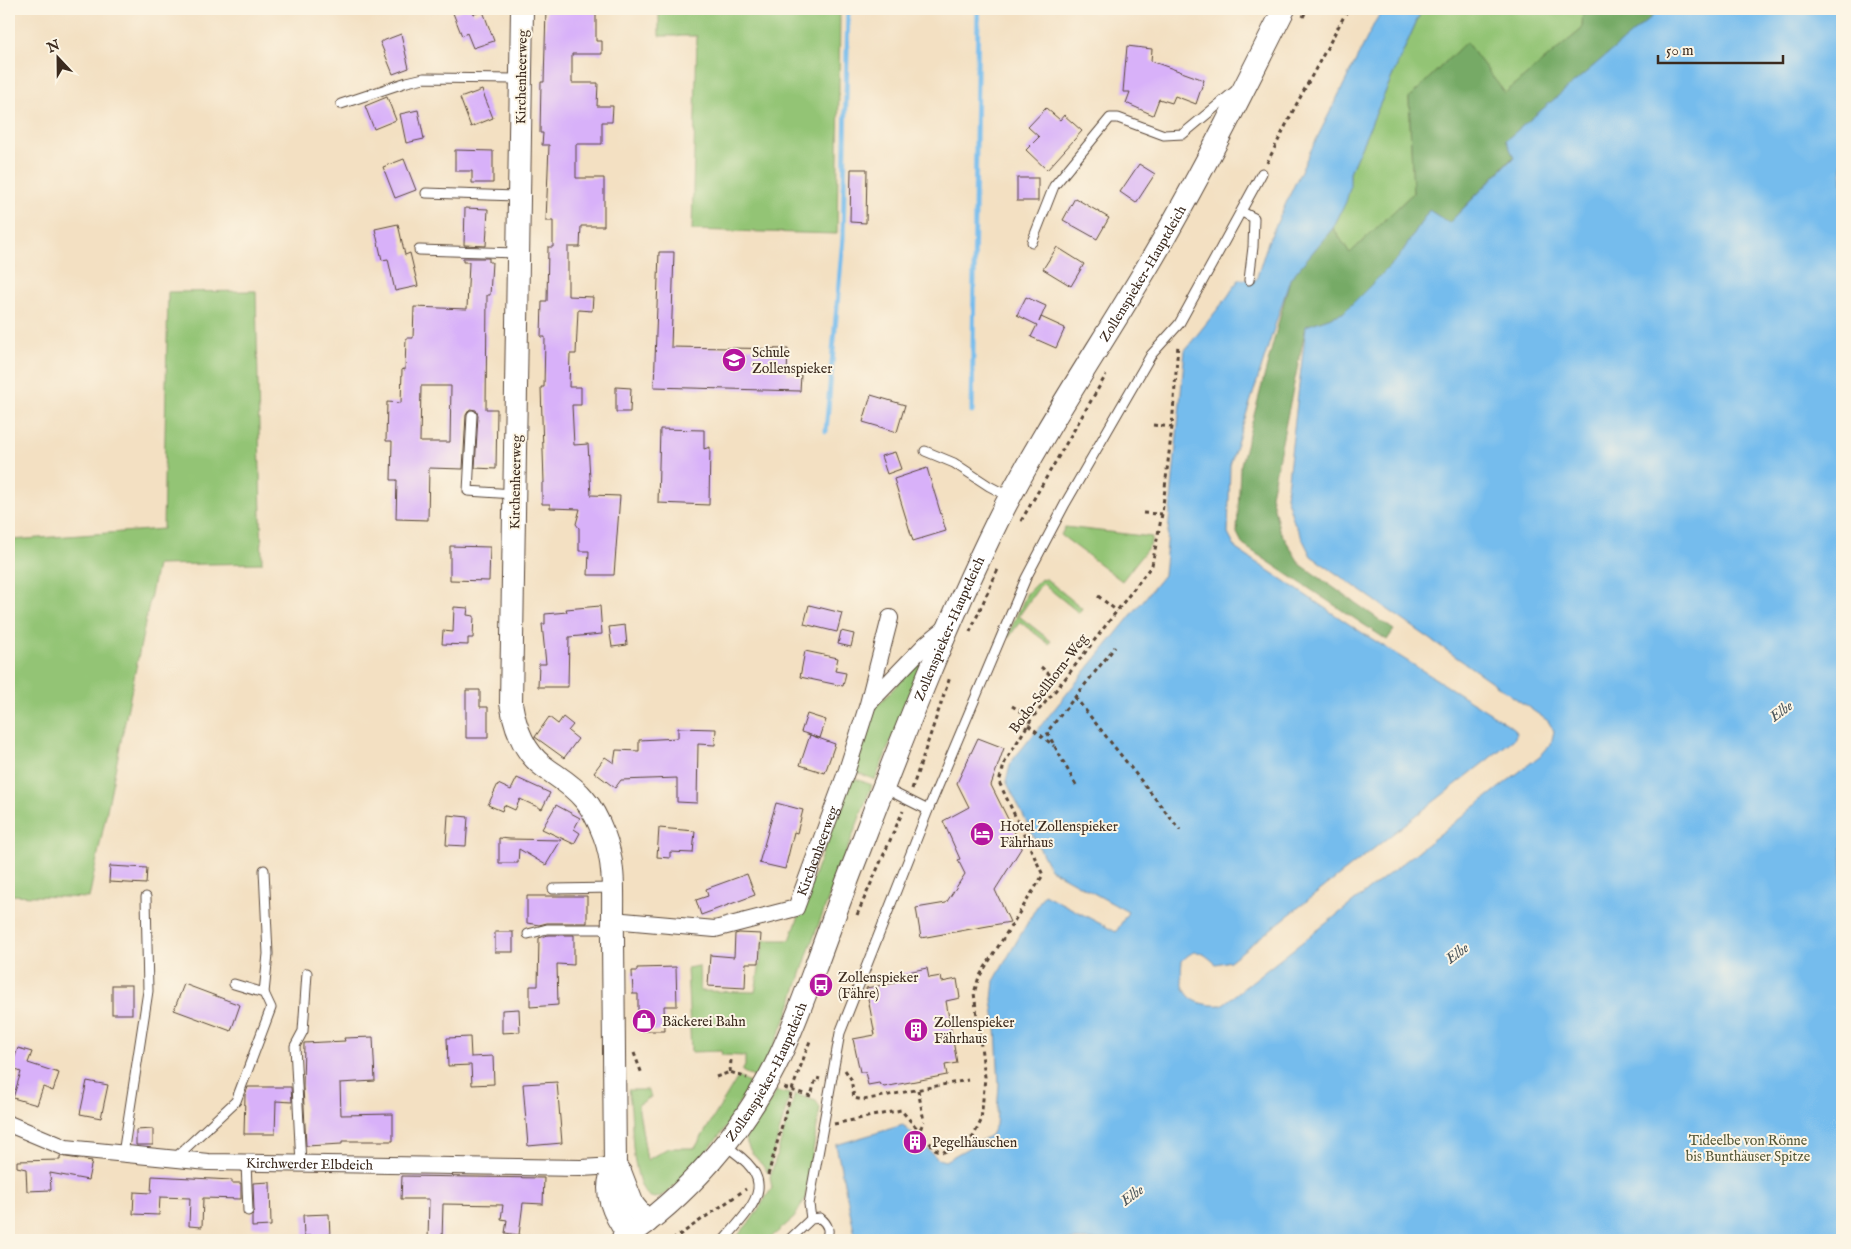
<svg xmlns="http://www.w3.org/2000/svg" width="1851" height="1249" viewBox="0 0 1851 1249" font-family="'IM FELL English',serif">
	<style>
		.green { fill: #93c474; stroke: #677749 }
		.forest { fill: #76aa66; stroke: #586a42 }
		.water { fill: #75bced; stroke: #587386 }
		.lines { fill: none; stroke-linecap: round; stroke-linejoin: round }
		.stream { stroke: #75bced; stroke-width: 5 }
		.building { fill: #d8b1f9; fill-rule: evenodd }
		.lane-casing { stroke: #574537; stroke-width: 11 }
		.street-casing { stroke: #574537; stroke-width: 18 }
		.secondary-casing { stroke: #574537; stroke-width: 24 }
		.path { stroke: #574537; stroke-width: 3; stroke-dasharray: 4 4; stroke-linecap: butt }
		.lane { stroke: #fff; stroke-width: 9 }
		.street { stroke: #fff; stroke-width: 16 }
		.secondary { stroke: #fff; stroke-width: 22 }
		.path-bridge { stroke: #574537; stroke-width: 3; stroke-dasharray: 4 4; stroke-linecap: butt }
		.labels { text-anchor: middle; stroke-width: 4; stroke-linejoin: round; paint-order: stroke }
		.street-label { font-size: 14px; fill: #3b2a1e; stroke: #fcf5e5 }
		.poi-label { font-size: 14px; fill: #3b2a1e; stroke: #fcf5e5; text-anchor: start }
		.park-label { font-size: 14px; fill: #555838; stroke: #fcf5e5 }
		.water-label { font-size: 15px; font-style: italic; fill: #4c565c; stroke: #fcf5e5 }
	</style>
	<rect width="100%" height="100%" fill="#fcf5e5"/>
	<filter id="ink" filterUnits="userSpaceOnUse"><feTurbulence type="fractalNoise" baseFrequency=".02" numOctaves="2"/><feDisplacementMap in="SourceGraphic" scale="10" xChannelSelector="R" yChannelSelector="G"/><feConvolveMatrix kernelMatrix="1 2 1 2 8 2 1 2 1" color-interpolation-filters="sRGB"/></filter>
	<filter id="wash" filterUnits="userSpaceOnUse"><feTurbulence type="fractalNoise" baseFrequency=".0096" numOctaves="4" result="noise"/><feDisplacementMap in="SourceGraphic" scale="20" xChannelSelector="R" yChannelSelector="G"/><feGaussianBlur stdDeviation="1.12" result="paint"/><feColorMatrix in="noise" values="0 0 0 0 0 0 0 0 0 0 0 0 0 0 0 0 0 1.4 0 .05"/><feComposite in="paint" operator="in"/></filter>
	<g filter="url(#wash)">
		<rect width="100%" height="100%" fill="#f3e0c2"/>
		<g class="green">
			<polygon points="659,9 840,9 837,234 692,230 697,36 659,36"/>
			<path d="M 1422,9 L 1583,9 L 1582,29 L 1505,93 L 1466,42 L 1409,98 L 1413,193 L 1350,253 L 1333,228 C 1343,208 1350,195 1350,172 Z"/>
			<polygon points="256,291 262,563 157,565 89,898 9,895 9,479 14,479 12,540 163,529 168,292"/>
			<polygon points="1065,527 1152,537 1150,545 1122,581 1061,535"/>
			<polygon points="1045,578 1082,608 1079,613 1042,583 1019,616 1051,641 1049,644 1020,622 1009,637 1008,635 1027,593 1041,579 1044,580"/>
			<polygon points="927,653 875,780 854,771 871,718 876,707"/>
			<polygon points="851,777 872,785 810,947 788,1013 765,1067 761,1068 755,1078 742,1071 745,1066 745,1056 722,1055 721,1051 691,1052 687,968 699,966 700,991 755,992 764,940 790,940"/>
			<path d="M 738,1077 L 751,1084 L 736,1108 L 738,1113 C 725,1128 672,1198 655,1198 C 642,1197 638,1177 636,1167 C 630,1142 634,1115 628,1090 L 648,1090 L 651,1097 L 638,1105 L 647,1160 L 668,1148 L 695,1148 Z"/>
			<path d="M 776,1091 L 790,1094 L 768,1173 C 761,1161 747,1152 746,1138 L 766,1109 Z"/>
			<polygon points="795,1094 816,1101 820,1108 805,1199 794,1218 768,1240 734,1240 752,1219 772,1188 770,1177"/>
		</g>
		<polygon class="forest" points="1583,9 1661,9 1506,140 1514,156 1449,223 1429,210 1399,257 1343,313 1306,326 1271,495 1279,529 1300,564 1394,630 1387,640 1243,545 1237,533 1240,468 1290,279 1333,228 1350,253 1413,193 1409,98 1466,42 1505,93 1582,29"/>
		<path class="water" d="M 1383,9 L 1422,9 L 1350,172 L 1350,188 L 1346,202 L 1333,228 L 1290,279 L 1230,465 L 1228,534 L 1236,549 L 1361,632 L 1514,728 L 1517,733 L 1514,739 L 1230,961 L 1216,964 C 1202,952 1196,946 1182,961 C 1178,992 1190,1007 1222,1005 L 1542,754 L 1551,744 L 1554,731 L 1548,721 L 1311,556 L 1294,522 L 1286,496 L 1306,326 L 1343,313 L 1399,257 L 1429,210 L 1449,223 L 1514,157 L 1506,140 L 1661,9 L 1842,9 L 1842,1240 L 856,1240 L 836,1145 L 903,1125 L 938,1159 L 945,1161 L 991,1135 L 996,1125 L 999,1085 L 996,1028 L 992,1000 L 994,981 L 1044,894 L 1116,932 L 1128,912 L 1050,869 L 1006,781 L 1011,762 L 1164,575 L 1185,350 L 1228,296 L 1239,279 L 1256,280 L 1268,242 L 1305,162 L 1375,22 Z"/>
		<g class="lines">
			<g class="stream">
				<polyline points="972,412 978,9"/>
				<polyline points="826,431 843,238 848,9"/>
			</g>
		</g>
		<g id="blocks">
			<g class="building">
				<polygon points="464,9 472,9 474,14 483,11 494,41 473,48 467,33 462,36 453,13"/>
				<polygon points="546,9 596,9 596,41 602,41 602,54 572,54 572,83 598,83 597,106 613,106 612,122 602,122 602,144 576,144 576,178 604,178 604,226 581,226 580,247 568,247 568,296 593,297 592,311 578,310 576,354 570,354 569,387 581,387 581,405 572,405 574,445 588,444 591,495 620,496 614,575 588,575 589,551 579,551 579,528 576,524 580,509 550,508 550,504 542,504 542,483 544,483 541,387 544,387 545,337 541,337 542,301 547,301 548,247 553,247 553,221 546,221 549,145 542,145 543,133 540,133 541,82 544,82"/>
				<polygon points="401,34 409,68 393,74 380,42"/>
				<polygon points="1127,46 1152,49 1151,61 1204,80 1196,104 1175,96 1172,103 1159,99 1153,115 1126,103 1130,92 1123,92"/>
				<polygon points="482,90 493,118 471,127 460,98"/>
				<polygon points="387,97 396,120 374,129 365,106"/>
				<polygon points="1046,108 1060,120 1064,115 1082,131 1047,170 1026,150 1039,137 1028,127"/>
				<polygon points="418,110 424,139 406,143 400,114"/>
				<polygon points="455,150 493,151 493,183 472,183 472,171 455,171"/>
				<polygon points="404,159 416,190 395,198 383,167"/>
				<polygon points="1139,164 1155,174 1136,203 1120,192"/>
				<polygon points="851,169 867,169 866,223 850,222"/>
				<rect x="1017" y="178" width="21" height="23"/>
				<polygon points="1075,198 1109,218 1097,239 1063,220"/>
				<polygon points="465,208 488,209 486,246 464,245"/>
				<polygon points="398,224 405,255 410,253 418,286 395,291 388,259 382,260 375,229"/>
				<polygon points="1057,247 1084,264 1071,286 1043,269"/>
				<polygon points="659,252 674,252 671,347 788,349 787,374 801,375 800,391 654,387"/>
				<path d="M 463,258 L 489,258 L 489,262 L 492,262 L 490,295 L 487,295 L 486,409 L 497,409 L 496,469 L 475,468 L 478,415 L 476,410 L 470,409 L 466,415 L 463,469 L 429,468 L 428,520 L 396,519 L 397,480 L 391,480 L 392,441 L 386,441 L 387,402 L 401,403 L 402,369 L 405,370 L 406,338 L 413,338 L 414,307 L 467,309 L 469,262 L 463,262 ZM 421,386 L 451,386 L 450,442 L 420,442 Z"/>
				<polygon points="1026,297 1046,306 1039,322 1041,317 1065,328 1056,348 1031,337 1037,325 1017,315"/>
				<polygon points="616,387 631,388 630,412 616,412"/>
				<polygon points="871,395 905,405 897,432 863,422"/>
				<polygon points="660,429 704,430 704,449 710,447 709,505 658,503"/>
				<polygon points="895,452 901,469 887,474 881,456"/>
				<polygon points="927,468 946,531 913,541 894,479"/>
				<polygon points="450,546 490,547 489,581 450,580"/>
				<polygon points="809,605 842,613 837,632 804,624"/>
				<polygon points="600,606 602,634 569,637 568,687 538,687 539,664 546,664 542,624 545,624 545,614 567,612 566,609"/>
				<polygon points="454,607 468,608 467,615 474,616 473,638 468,638 468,645 442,644 443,631 453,632"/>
				<polygon points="625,625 627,645 612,647 609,627"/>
				<polygon points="841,631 854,634 851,647 838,644"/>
				<polygon points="805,651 838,658 835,671 846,673 843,686 800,677"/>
				<polygon points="466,690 480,690 480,707 488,707 488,738 466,738"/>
				<polygon points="807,714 826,720 820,738 801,732"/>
				<polygon points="549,717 558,724 563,717 573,725 568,731 578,739 564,758 535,737"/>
				<polygon points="678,728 716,729 715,745 698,744 697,803 677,802 677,778 621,780 615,788 594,772 605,757 614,763 616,750 639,751 639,740 678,738"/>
				<polygon points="810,735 835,744 825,773 800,765"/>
				<polygon points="978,738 1004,748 991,785 1022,847 995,890 1010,922 921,938 916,908 946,903 965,874 958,860 960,859 943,821 969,807 957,783"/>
				<polygon points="517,778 550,793 542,809 520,799 515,810 504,805 502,811 488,805 498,784 511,790"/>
				<polygon points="776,803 803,810 797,833 794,832 785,869 759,863"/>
				<polygon points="556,805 580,818 574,829 580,833 574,844 542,829"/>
				<polygon points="448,815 468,817 466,846 446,845"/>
				<polygon points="659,828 695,831 693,853 670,852 670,858 657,857"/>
				<polygon points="499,838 510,839 561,840 546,865 519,849 518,863 499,863"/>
				<polygon points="110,866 147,868 146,884 109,882"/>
				<polygon points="747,874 755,895 701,915 696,900 708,896 706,889"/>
				<polygon points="527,896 587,896 587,923 547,923 539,925 527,923"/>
				<rect x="495" y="932" width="18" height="20"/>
				<polygon points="739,933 761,934 759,963 746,963 745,988 708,986 710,955 734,957 735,934"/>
				<polygon points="548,935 574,935 574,965 557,964 558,1005 530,1007 530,986 538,986 539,938"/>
				<polygon points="676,967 677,1006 664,1006 665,1031 638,1031 638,994 633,994 632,971 637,971 637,968"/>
				<polygon points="927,968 929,978 941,976 942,982 957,979 960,998 946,1001 957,1063 945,1065 947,1075 884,1087 879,1083 868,1085 865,1072 860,1072 853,1039 875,1035 866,988 895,983 893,975"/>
				<polygon points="184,984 240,1005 231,1031 174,1010"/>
				<rect x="112" y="985" width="20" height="29"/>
				<polygon points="519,1009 520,1032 502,1033 502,1010"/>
				<polygon points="373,1037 375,1081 340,1083 341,1115 393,1114 393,1141 342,1141 342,1144 306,1146 303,1087 304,1043 345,1041 344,1038"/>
				<polygon points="470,1037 471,1057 493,1056 494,1084 472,1085 471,1065 448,1066 447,1038"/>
				<polygon points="18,1048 32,1052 28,1063 59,1073 53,1091 43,1087 37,1105 13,1098 21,1072 11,1068"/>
				<polygon points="87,1081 108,1085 101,1118 80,1114"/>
				<polygon points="557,1082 562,1143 528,1146 523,1084"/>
				<polygon points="248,1087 291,1087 292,1102 276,1101 275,1134 244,1134 245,1095"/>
				<polygon points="153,1129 153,1145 136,1145 136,1130"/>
				<polygon points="60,1156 92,1161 88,1180 50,1173 51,1190 27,1191 26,1169 17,1167 17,1161 60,1160"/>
				<polygon points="152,1176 232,1180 232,1183 241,1183 241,1199 203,1198 202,1227 189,1226 190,1198 160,1197 159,1215 133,1214 134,1192 151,1193"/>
				<polygon points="402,1176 544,1178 543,1204 523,1203 519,1235 505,1233 507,1220 501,1219 503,1205 443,1204 442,1240 428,1240 429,1199 401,1199"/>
				<polygon points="270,1182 271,1226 252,1227 252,1216 254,1211 253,1183"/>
				<polygon points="329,1214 330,1236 304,1236 303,1215"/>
			</g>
		</g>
	</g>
	<g filter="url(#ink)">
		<use href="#blocks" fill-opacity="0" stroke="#574537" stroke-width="1"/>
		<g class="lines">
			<g class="lane-casing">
				<g id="lane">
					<polyline points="341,104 407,82 424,78 521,79"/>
					<polyline points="426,193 518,196"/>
					<polyline points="1242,212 1254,218 1253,247 1249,280"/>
					<polyline points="1032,242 1054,186 1110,118 1118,118 1164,135 1183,134 1236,90"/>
					<polyline points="419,250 518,253"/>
					<polyline points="472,415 468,491 514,494"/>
					<polyline points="925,451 954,463 989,486 1010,497"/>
					<polyline points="884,788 928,810"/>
					<polyline points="264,870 268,954 264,993"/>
					<polyline points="553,889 613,888"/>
					<polyline points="528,934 547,929 612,929"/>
					<path d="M 724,1145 C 779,1180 759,1200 724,1240"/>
					<polyline points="123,1154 148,991 146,897"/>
					<polyline points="174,1159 236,1101 271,1008 264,993 234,984"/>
					<polyline points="246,1163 248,1211"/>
					<polyline points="301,1164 295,1046 303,1031 307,973"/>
					<polyline points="811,1219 809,1204 840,1033 928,810 1026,578 1065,504 1151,355 1179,324 1262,173"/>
					<path d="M 789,1240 L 811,1219 L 820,1218 C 828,1224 831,1232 825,1240"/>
				</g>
			</g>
			<g class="street-casing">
				<g id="street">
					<polyline points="870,702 926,644 947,627"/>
					<path id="s1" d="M 612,920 L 715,929 L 796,908 L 847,770 L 868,704 L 890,618"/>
					<path id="s2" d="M 9,1124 L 66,1148 L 208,1162 L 581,1168 L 615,1166"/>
				</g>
			</g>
			<g class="secondary-casing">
				<g id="secondary">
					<path d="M 522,9 L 511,703 C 515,727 523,751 543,766 C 556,776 573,785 584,799 C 593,809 599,822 604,835 C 617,868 612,905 613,939 C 614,1015 614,1091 615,1166 C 601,1191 614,1215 629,1236"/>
					<polyline points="615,1166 621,1174 633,1205 647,1222"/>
					<path id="s3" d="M 622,1240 C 686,1197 740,1135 775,1066 C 791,1034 803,1001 815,968 C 830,928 844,888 860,848 C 902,738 945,628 997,522 C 1044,427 1106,339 1159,247 C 1204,169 1244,89 1284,9"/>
				</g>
			</g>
			<g class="path">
				<polyline points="1303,17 1307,9"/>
				<polyline points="1267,163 1295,107 1348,9"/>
				<polyline points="1153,425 1172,427"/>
				<polyline points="1143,513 1162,514"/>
				<polyline points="1021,521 1106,375"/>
				<polyline points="1098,596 1117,611"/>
				<polyline points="970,632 999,567"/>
				<polyline points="1041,667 1061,684"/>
				<polyline points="1075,697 1180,830"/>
				<polyline points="1012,706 1032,718"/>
				<polyline points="1028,725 1054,746"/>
				<polyline points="1076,785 1047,732 1115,647"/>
				<polyline points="912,789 950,677"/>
				<polyline points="857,915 903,811"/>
				<polyline points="634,1053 642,1074"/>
				<polyline points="845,1070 851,1079 854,1098 863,1100 968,1080"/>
				<polyline points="730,1072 731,1060"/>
				<polyline points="716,1077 730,1072 747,1078"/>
				<polyline points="784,1088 811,1096 816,1078 820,1079"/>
				<polyline points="918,1090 924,1121"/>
				<polyline points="834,1124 901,1110 935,1149 944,1152 973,1137 981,1121 985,1077 974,993 979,977 1043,875 999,782 1005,762 1032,718 1061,684 1152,565 1162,514 1172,427 1178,344"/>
				<polyline points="768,1175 792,1090 811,1038"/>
				<polyline points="672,1240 746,1189"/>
			</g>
			<use href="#lane" class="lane"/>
			<use href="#street" class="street"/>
			<use href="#secondary" class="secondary"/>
			<polyline class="path-bridge" points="917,1136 924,1121"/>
		</g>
	</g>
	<defs>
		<g id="school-disc" transform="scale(1.25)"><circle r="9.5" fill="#b5179e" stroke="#fcf5e5"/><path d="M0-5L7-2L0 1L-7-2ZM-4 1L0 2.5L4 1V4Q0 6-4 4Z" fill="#fff"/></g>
		<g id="hotel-disc" transform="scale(1.25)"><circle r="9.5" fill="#b5179e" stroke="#fcf5e5"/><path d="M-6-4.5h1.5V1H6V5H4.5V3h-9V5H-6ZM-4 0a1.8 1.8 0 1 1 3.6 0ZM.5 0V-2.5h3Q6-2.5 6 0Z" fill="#fff"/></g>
		<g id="bus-disc" transform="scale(1.25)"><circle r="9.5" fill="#b5179e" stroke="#fcf5e5"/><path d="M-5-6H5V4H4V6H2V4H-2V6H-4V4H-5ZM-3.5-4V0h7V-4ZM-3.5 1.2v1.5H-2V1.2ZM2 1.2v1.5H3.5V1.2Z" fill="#fff"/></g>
		<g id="shop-disc" transform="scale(1.25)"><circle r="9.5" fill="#b5179e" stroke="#fcf5e5"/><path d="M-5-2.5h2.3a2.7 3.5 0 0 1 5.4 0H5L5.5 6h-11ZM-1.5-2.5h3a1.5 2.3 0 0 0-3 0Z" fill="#fff"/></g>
		<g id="building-disc" transform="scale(1.25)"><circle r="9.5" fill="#b5179e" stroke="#fcf5e5"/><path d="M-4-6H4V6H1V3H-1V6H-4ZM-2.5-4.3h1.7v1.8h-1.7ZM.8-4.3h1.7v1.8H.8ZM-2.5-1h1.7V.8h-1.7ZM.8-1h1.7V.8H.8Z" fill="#fff"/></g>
	</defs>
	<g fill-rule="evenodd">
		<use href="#school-disc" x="734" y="360"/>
		<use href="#hotel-disc" x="982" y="834"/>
		<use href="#bus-disc" x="821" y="985"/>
		<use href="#shop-disc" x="644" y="1021"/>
		<use href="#building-disc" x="916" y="1030"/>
		<use href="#building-disc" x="915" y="1142"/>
	</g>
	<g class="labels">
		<g class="street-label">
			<text transform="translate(521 77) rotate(-89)" y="5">Kirchenheerweg</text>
			<text dy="5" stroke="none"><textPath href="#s3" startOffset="1110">Zollenspieker-Hauptdeich</textPath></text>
			<text transform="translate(515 482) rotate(-89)" y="5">Kirchenheerweg</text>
			<text dy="5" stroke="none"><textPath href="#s3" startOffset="705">Zollenspieker-Hauptdeich</textPath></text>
			<text transform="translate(1048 683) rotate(-53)" y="5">Bodo-Sellhorn-Weg</text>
			<text dy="5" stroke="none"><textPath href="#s1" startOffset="248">Kirchenheerweg</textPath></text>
			<text dy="5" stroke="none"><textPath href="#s3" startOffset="225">Zollenspieker-Hauptdeich</textPath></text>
			<text dy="5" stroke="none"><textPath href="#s2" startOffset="306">Kirchwerder Elbdeich</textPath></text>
		</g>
		<g class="poi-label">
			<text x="752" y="357">Schule<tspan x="752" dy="16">Zollenspieker</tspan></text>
			<text x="1000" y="831">Hotel Zollenspieker<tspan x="1000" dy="16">Fährhaus</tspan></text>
			<text x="838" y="982">Zollenspieker<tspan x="838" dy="16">(Fähre)</tspan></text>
			<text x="662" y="1026">Bäckerei Bahn</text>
			<text x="934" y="1027">Zollenspieker<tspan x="934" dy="16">Fährhaus</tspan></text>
			<text x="932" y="1147">Pegelhäuschen</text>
		</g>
		<g class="park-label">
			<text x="1748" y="1145">Tideelbe von Rönne<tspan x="1748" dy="16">bis Bunthäuser Spitze</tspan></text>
		</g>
		<g class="water-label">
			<text transform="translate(1781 711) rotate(-37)" y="5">Elbe</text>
			<text transform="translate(1457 953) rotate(-37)" y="5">Elbe</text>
			<text transform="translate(1132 1195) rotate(-37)" y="5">Elbe</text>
		</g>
	</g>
	<rect width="1851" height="1249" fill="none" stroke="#fcf5e5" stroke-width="30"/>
	<g transform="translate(58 58) rotate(338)" stroke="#fcf5e5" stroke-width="4" paint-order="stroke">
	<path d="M0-4L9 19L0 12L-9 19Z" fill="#3b2a1e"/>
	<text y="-8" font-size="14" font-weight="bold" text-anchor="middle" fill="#3b2a1e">N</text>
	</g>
	<path d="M1658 55v8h125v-8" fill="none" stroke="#3b2a1e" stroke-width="2.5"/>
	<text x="1666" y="55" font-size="15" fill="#3b2a1e" stroke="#fcf5e5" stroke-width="4" paint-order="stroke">50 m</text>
</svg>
